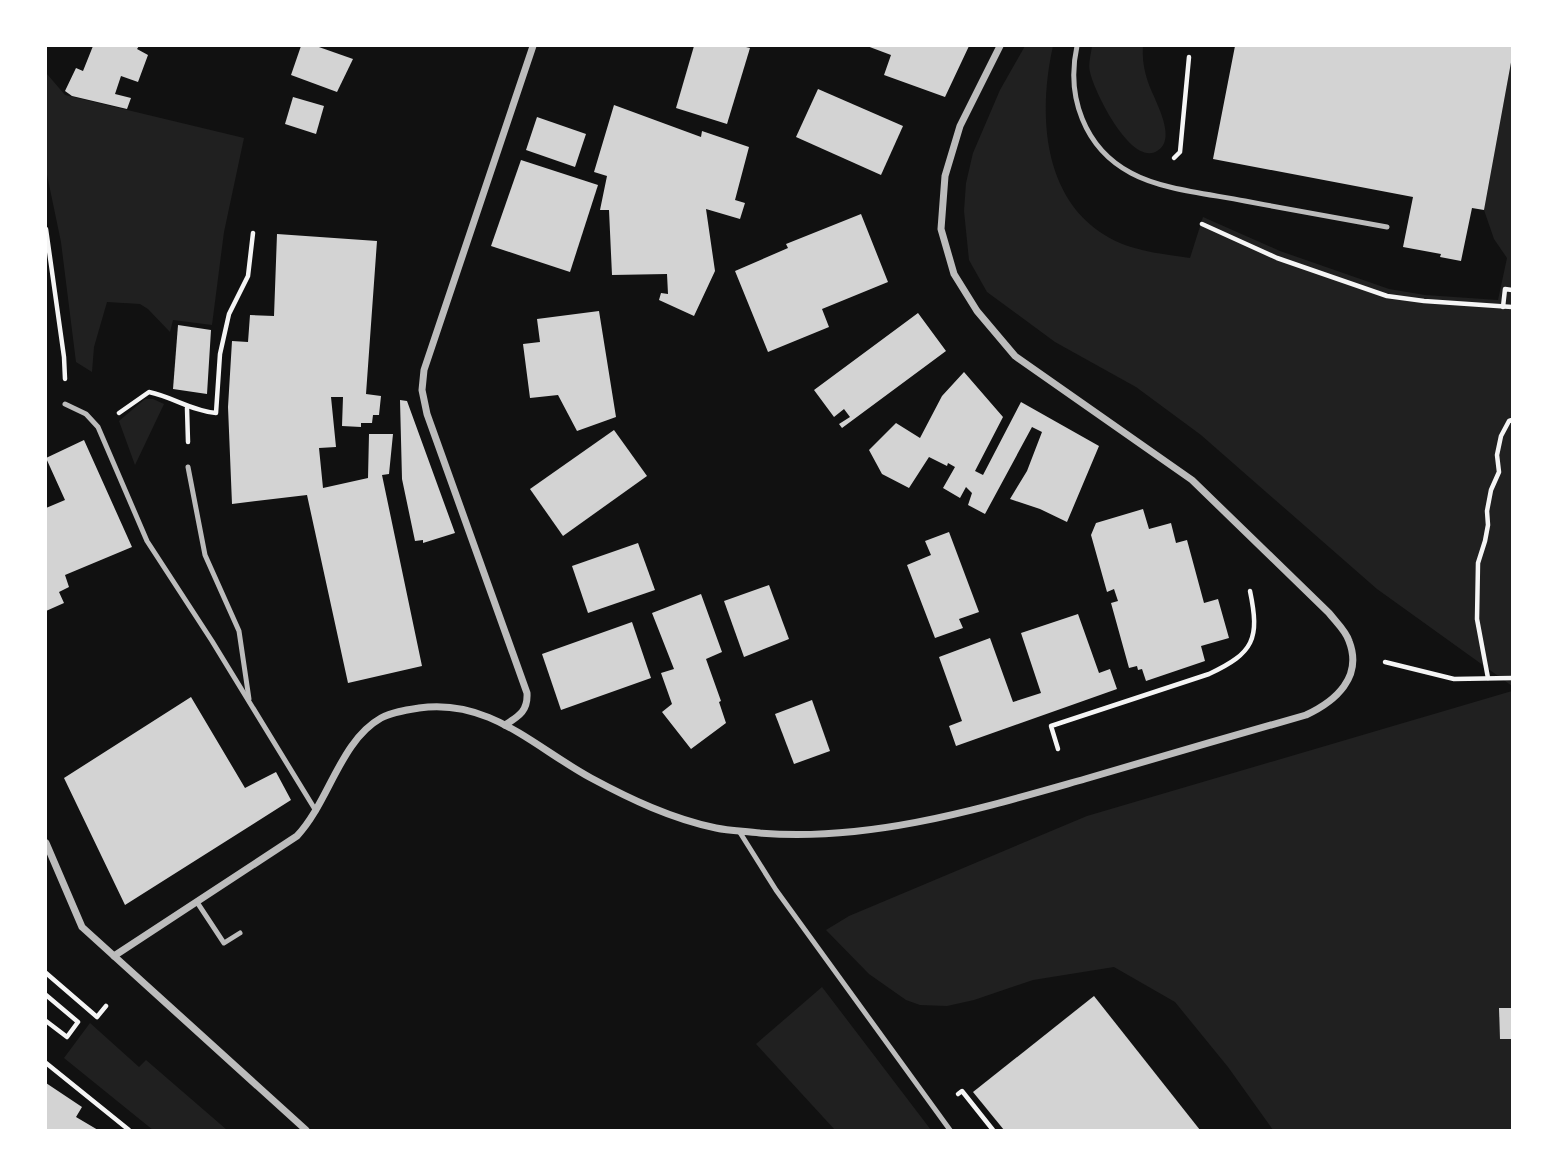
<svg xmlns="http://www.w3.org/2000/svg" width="1558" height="1176" viewBox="0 0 1558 1176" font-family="'Sofia Sans Condensed',sans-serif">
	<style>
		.green { fill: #202020 }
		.building { fill: #d3d3d3 }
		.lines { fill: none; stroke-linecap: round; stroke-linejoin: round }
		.path { stroke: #f5f5f5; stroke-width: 4.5 }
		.service { stroke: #bcbcbc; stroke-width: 5 }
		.minor { stroke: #bcbcbc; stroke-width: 7 }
	</style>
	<rect width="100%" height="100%" fill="#111"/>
	<g class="green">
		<path d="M 1025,46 L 1053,46 C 1036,122 1044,218 1131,247 C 1150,253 1170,255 1190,258 L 1203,217 L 1280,251 L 1389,289 L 1425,295 L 1498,300 L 1507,258 L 1494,239 L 1484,210 L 1512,57 L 1512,686 L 1377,589 L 1201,435 L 1136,387 L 1055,342 L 987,292 L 969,260 L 964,211 L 966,183 L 973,153 L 1000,90 Z"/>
		<path d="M 1092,46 L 1143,46 C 1142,58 1144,70 1148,82 C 1153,98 1179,139 1157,151 C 1131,167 1094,91 1090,72 C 1088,64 1091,54 1092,46 Z"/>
		<polygon points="47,74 65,95 244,138 224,232 212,325 173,320 170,332 148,309 140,304 107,302 94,347 92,372 76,362 61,242 46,170"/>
		<polygon points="145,399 153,399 164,404 135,465 119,421"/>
		<polygon points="1512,691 1512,1008 1499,1009 1500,1039 1512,1039 1512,1130 1273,1130 1228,1067 1175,1002 1114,967 1033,980 974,1000 947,1006 920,1005 906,1000 869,974 826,930 849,916 1087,816"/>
		<polygon points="822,987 931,1130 835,1130 756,1044"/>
		<polygon points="90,1023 139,1067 146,1060 227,1130 153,1130 64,1058"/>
	</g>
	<g class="building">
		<polygon points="93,46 139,46 137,49 148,55 138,82 121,76 115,94 131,98 127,109 72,96 65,91 76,68 83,71"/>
		<polygon points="301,46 316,46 353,59 337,92 291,75"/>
		<polygon points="694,46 742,46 750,48 727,124 676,108"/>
		<polygon points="867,46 969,46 945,97 884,75 891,55"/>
		<polygon points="1235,46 1512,46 1512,57 1484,210 1472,208 1461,261 1440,257 1441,254 1403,247 1413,197 1213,159"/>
		<polygon points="818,89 903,126 881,175 796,137"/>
		<polygon points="293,97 324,106 316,134 285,124"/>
		<polygon points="614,105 701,137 702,131 749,147 735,200 745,203 740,219 706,209 715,271 694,316 659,300 661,293 668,294 667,274 612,275 609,210 600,210 607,176 594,172"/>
		<polygon points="537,117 586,134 575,167 526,150"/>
		<polygon points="521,160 598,185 570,272 491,246"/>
		<polygon points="861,214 888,282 822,309 829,327 768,352 735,271 788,248 786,244"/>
		<polygon points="277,234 377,241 366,394 381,396 379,415 373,415 372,423 361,423 361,427 342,426 343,397 331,397 336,447 319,448 323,488 368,478 369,434 393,434 389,474 382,475 422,666 348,683 307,495 232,504 228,407 232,341 248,342 250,315 274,316"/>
		<polygon points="599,311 616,417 577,431 558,395 530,398 523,344 540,342 537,319"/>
		<polygon points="918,313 946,351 842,428 839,424 850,417 844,409 834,417 814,390"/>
		<polygon points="178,325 211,330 207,394 173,389"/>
		<polygon points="964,372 1003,417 975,471 983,475 1021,402 1099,446 1067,522 1040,509 1010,499 1027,471 1042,432 1032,427 985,514 968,505 972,493 966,487 960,498 943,488 955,467 948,463 947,466 929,457 909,488 882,474 869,450 896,423 920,438 942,396"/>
		<polygon points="400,400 407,401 455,533 423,543 423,540 415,541 402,479"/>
		<polygon points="614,430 647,476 563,536 530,489"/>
		<polygon points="84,440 132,547 65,575 69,587 59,592 64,603 46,611 46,508 65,500 46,458"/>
		<polygon points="1143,509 1149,529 1171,523 1176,543 1187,540 1204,603 1218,599 1229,638 1201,646 1205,661 1146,681 1142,669 1138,670 1137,666 1129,668 1111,603 1118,601 1114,589 1107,592 1091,535 1096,523"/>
		<polygon points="949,532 979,612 959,619 963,628 935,638 907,565 931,555 925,541"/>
		<polygon points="638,543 655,590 588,613 572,566"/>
		<polygon points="769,585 789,639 744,657 724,601"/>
		<polygon points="701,594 722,652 706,659 721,701 719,702 726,723 691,749 662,712 672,704 661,673 674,669 652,613"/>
		<polygon points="1078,614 1099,673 1110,669 1117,689 956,746 949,726 962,721 939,657 990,638 1013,702 1041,693 1021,633"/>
		<polygon points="632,622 651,678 561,710 542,654"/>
		<polygon points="191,697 245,788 276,772 291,800 125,905 64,778"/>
		<polygon points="812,700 830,751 794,764 775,714"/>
		<polygon points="1094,996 1200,1130 1004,1130 973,1092"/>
		<polygon points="1499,1008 1512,1008 1512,1039 1500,1039"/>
		<polygon points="46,1083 82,1107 76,1117 98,1130 46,1130"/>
	</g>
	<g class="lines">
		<g class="path">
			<polyline points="1174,158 1180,152 1189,57"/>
			<polyline points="1202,224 1277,258 1387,296 1424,301 1512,307"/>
			<polyline points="46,229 64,357 65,379"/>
			<polyline points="1503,307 1505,289 1512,290"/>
			<polyline points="187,408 188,442"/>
			<path d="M 119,413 L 149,392 C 173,397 192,411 216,413 L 220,354 L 229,314 L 248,276 L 253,233"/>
			<polyline points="1385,662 1454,679 1512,678"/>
			<polyline points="1488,678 1477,619 1478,563 1485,541 1488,525 1487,511 1491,490 1499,472 1497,455 1501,436 1509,421 1512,420"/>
			<path d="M 1058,749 L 1051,726 L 1209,674 C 1254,653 1260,639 1250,591"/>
			<polyline points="46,973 97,1017 106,1006"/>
			<polyline points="46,995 78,1022 67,1037 46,1021"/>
			<polyline points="46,1063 129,1130"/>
			<polyline points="958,1094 962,1091 993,1130"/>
		</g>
		<g class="service">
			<path d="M 1077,46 C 1066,96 1084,148 1131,173 C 1162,190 1210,194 1245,201 C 1292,210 1339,218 1387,227"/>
			<polyline points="65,404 86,414 98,427 147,541 212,641 316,811"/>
			<polyline points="188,467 205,555 239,631 249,699"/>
			<polyline points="739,831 776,890 950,1130"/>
			<polyline points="197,902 224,943 240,933"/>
		</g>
		<g class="minor">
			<path d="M 505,725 C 519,716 528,711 527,693 L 427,414 L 422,390 L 424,370 L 533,46"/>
			<polyline points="46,843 82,927 306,1130"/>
			<path d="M 114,956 L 297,836 C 329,802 340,741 381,718 C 392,712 406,710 419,708 C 489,698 534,747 591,778 C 630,799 672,819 716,828 C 730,831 746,831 760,833 C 871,842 979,809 1085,779 C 1159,757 1232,736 1306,715 C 1336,701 1363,677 1349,641 C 1346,631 1336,622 1329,613 L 1192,480 L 1015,356 L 977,311 L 954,274 L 941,229 L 945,176 L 960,126 L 1000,46"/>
		</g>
	</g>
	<rect width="1558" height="1176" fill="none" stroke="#ffffff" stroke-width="94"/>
</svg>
